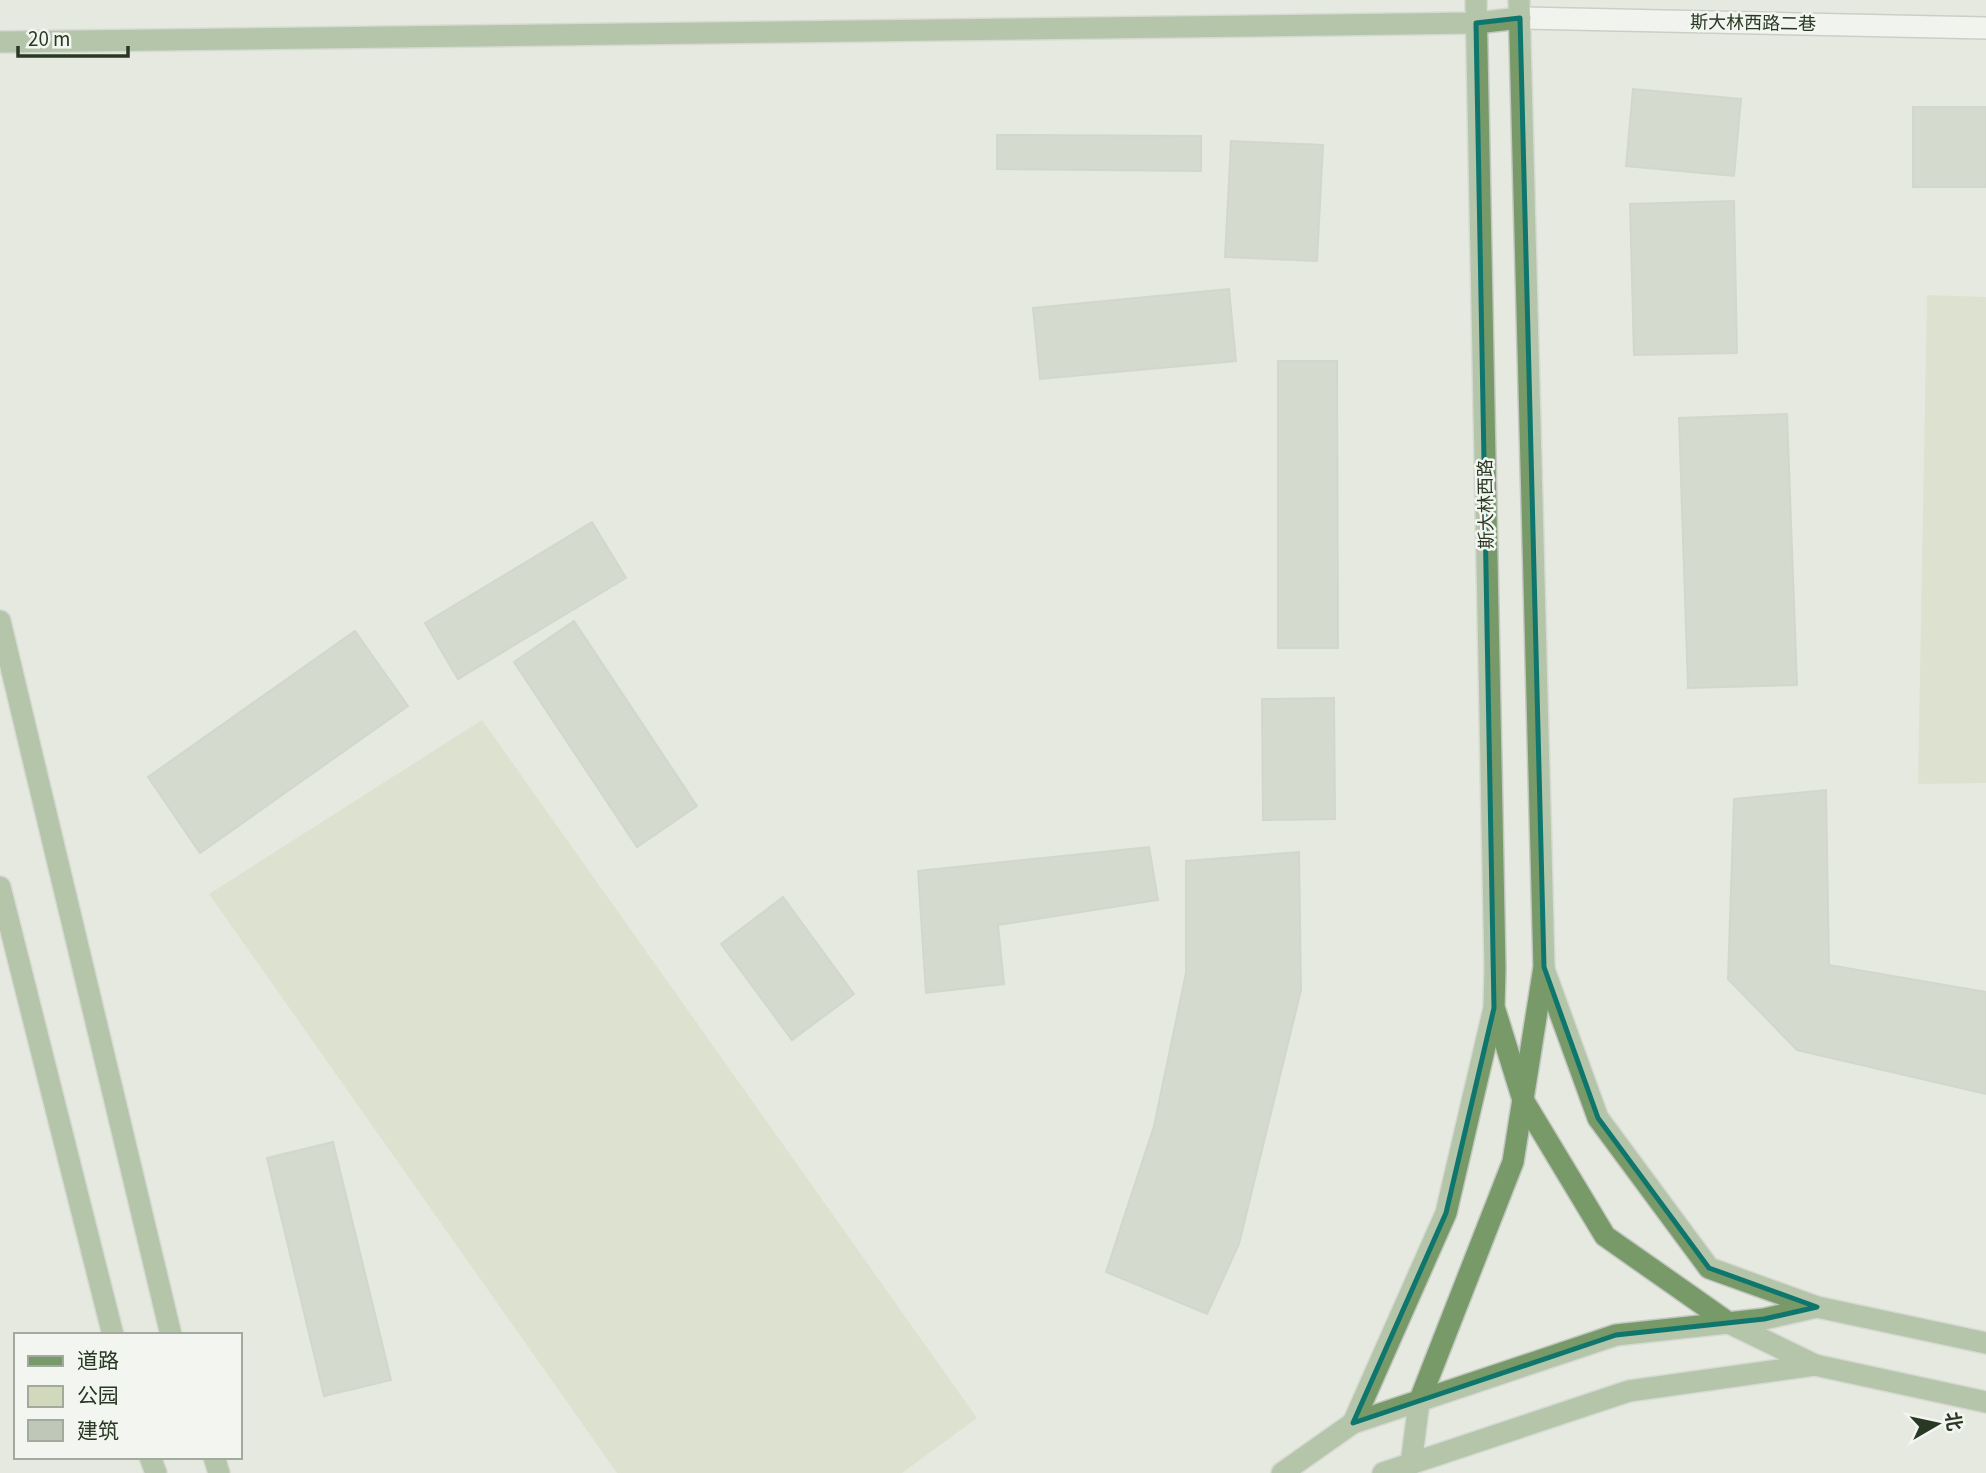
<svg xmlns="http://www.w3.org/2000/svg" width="1986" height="1473" viewBox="0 0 1986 1473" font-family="'Source Sans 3','Noto Sans SC',sans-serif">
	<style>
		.green { fill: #d2d8bb }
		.building { fill: #bfc7b9; stroke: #bac2b3; stroke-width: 2 }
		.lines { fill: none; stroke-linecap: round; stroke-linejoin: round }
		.minor-casing { stroke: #a9b0a4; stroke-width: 24 }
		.major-casing { stroke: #c3c7c1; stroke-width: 24 }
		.minor { stroke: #fff; stroke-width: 21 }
		.major { stroke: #789a69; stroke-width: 21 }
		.marked { fill: none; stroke: #0f766e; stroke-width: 5; stroke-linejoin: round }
		.labels { text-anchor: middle; stroke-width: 5; stroke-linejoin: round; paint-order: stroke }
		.street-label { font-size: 18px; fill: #293823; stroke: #f3f6f0 }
	</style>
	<rect width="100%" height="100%" fill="#e5e9e0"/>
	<g class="green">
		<polygon points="1927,295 1986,297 1986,783 1918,784"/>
		<polygon points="482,720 977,1418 902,1473 617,1473 209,894"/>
	</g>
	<g class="building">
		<polygon points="1633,89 1741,99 1734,176 1626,166"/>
		<rect x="1913" y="107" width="73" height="80"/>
		<polygon points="997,135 1201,136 1201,171 997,169"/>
		<polygon points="1231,141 1323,145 1317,261 1225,257"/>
		<polygon points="1734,201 1737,353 1634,355 1630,204"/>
		<polygon points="1229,289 1236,361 1040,379 1033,308"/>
		<polygon points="1278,361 1337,361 1338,648 1278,648"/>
		<polygon points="1787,414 1797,685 1688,688 1679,418"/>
		<polygon points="592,522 626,578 458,679 425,623"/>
		<polygon points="574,621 697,806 637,847 514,662"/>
		<polygon points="355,631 408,706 200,853 148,777"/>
		<polygon points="1334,698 1335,819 1263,820 1262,699"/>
		<polygon points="1826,790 1829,965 1986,992 1986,1094 1797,1050 1728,979 1734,799"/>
		<polygon points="1149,847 1158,900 998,925 1004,984 926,993 918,871"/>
		<polygon points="1299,852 1301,990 1239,1244 1207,1314 1106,1272 1154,1126 1186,973 1186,861"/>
		<polygon points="783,897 854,994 792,1040 721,944"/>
		<polygon points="333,1142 391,1380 324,1396 267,1158"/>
	</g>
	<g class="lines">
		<g class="minor-casing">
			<polyline id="minor" points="1520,18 1986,28"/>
		</g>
		<g class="major-casing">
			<g id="major">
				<polyline points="0,42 1476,23 1520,18"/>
				<polyline points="0,621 171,1335"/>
				<polyline points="0,887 113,1335"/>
				<polyline points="1544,969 1598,1118 1709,1268 1817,1307"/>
				<polyline points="1495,1010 1523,1100 1605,1236 1729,1323 1815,1365"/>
				<polyline points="1353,1423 1446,1213 1494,1008 1495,968 1476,0"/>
				<polyline points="150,1457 156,1473"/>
				<polyline points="214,1457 219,1473"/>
				<polyline points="1411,1464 1419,1402 1513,1162 1544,967 1519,0"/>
				<polyline points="1282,1473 1353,1423 1616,1335 1764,1319 1817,1307 1986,1343"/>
				<polyline points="1383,1473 1629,1391 1815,1365 1986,1402"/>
			</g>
		</g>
		<use href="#minor" class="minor"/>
		<use href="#major" class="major"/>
	</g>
	<path d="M0 0H1986V1473H0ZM 1520,18 L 1544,967 L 1598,1118 L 1709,1268 L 1817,1307 L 1764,1319 L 1616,1335 L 1353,1423 L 1446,1213 L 1494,1008 L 1476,23 Z" fill="#e5e9e0" fill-opacity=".55" fill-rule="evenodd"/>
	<path class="marked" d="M 1520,18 L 1544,967 L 1598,1118 L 1709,1268 L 1817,1307 L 1764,1319 L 1616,1335 L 1353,1423 L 1446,1213 L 1494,1008 L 1476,23 Z"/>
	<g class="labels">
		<g class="street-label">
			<text transform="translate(1753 23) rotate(1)" y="6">斯大林西路二巷</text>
			<text transform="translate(1486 504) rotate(-91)" y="6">斯大林西路</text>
		</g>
	</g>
	<rect x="14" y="1333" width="228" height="126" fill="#f3f6f0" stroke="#a2aa9e" stroke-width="2"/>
	<rect x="28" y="1356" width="35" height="10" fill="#789a69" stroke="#a2aa9e" stroke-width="2"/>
	<text x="77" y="1368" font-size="21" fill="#293823">道路</text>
	<rect x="28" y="1386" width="35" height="21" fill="#d2d8bb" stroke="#a2aa9e" stroke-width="2"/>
	<text x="77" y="1403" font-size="21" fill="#293823">公园</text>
	<rect x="28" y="1420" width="35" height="21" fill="#bfc7b9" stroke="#a2aa9e" stroke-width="2"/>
	<text x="77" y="1438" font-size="21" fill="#293823">建筑</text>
	<g transform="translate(1937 1424) rotate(81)" stroke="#f3f6f0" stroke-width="5" paint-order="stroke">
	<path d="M0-5L12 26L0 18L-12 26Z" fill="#293823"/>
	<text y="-10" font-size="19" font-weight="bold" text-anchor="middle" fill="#293823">北</text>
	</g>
	<path d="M18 46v10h110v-10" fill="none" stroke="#293823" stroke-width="3.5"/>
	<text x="28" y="46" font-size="21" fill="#293823" stroke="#f3f6f0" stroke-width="5" paint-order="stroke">20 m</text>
</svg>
